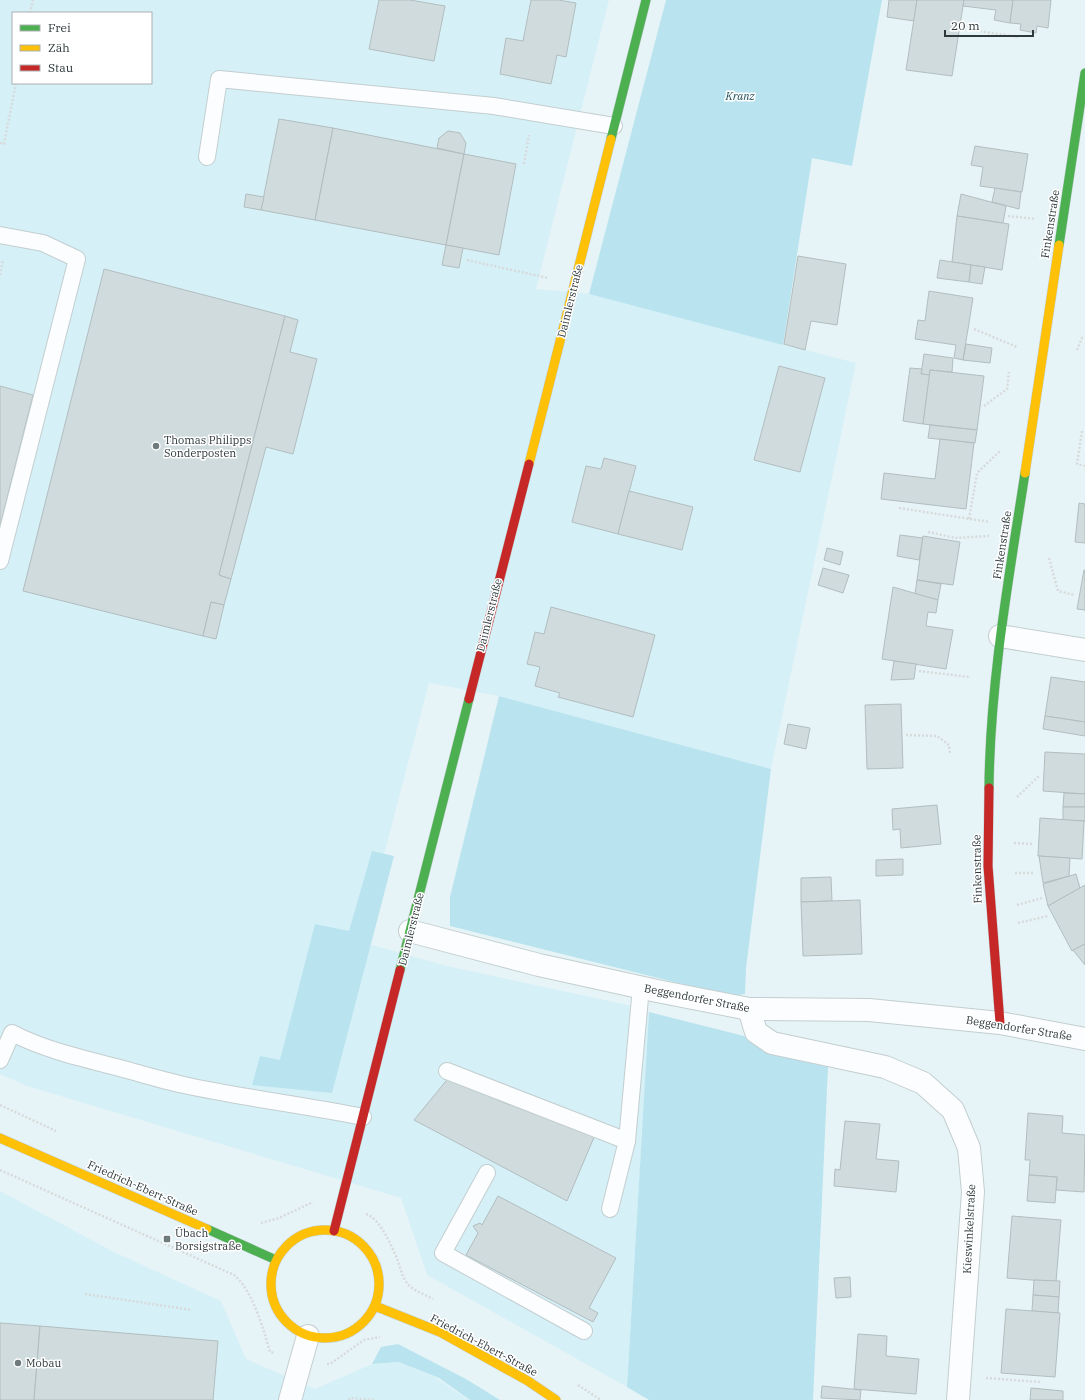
<svg xmlns="http://www.w3.org/2000/svg" width="1085" height="1400" viewBox="0 0 1085 1400" font-family="'IBM Plex Serif',serif">
	<style>
		.built { fill: #d6f0f7; fill-rule: evenodd }
		.green { fill: #b9e4ef }
		.building { fill: #d0dbde; stroke: #b2bdbf }
		.lines { fill: none; stroke-linecap: round; stroke-linejoin: round }
		.lane-casing { stroke: #c3ced0; stroke-width: 18 }
		.street-casing { stroke: #c3ced0; stroke-width: 24 }
		.fast-casing { stroke: #c3ced0; stroke-width: 10 }
		.slow-casing { stroke: #c3ced0; stroke-width: 10 }
		.jam-casing { stroke: #c3ced0; stroke-width: 10 }
		.path { stroke: #d7dadb; stroke-width: 2.5; stroke-dasharray: 2 2; stroke-linecap: butt }
		.lane { stroke: #fbfdfe; stroke-width: 16 }
		.street { stroke: #fbfdfe; stroke-width: 22 }
		.fast { stroke: #4caf50; stroke-width: 9 }
		.slow { stroke: #ffc107; stroke-width: 9 }
		.jam { stroke: #c62828; stroke-width: 9 }
		.poi-dot { fill: #6f7a7d; stroke: #fff; stroke-width: 1.5 }
		.labels { text-anchor: middle; stroke-width: 3; stroke-linejoin: round; paint-order: stroke }
		.park-label { font-size: 11px; font-style: italic; fill: #1d4d58; stroke: #fff }
		.street-label { font-size: 11px; fill: #2e393c; stroke: #fff }
		.poi-label { font-size: 11px; fill: #2e393c; stroke: #fff; text-anchor: start }
	</style>
	<rect width="100%" height="100%" fill="#e7f4f7"/>
	<g class="built">
		<path d="M 0,0 L 609,0 L 536,289 L 591,294 L 856,363 L 771,769 L 499,696 L 429,683 L 375,889 L 358,941 L 447,966 L 628,1005 L 649,1012 L 627,1387 L 427,1275 L 401,1198 L 27,1086 L 0,1074 ZM 13,13 L 151,13 L 151,83 L 13,83 Z"/>
		<polygon points="0,1191 114,1252 221,1301 246,1359 315,1389 372,1364 399,1362 435,1377 469,1400 0,1400"/>
	</g>
	<g class="green">
		<polygon points="666,0 882,0 852,166 812,158 783,345 589,294"/>
		<polygon points="499,696 771,769 746,968 745,994 730,996 450,926 450,897"/>
		<polygon points="372,851 394,856 332,1093 252,1085 260,1056 280,1060 315,924 349,931"/>
		<polygon points="649,1012 744,1036 767,1053 828,1067 813,1400 649,1400 627,1387"/>
		<polygon points="398,1344 466,1379 500,1400 470,1400 439,1378 399,1362 372,1364 381,1347"/>
	</g>
	<g class="building">
		<polygon points="379,0 410,0 445,6 434,61 369,49"/>
		<polygon points="531,0 558,0 576,3 566,57 557,55 551,84 500,74 506,38 523,41"/>
		<polygon points="889,0 917,0 914,21 887,17"/>
		<polygon points="917,0 964,0 952,76 906,70"/>
		<polygon points="964,0 1013,0 1010,23 994,20 996,10 963,6"/>
		<polygon points="1013,0 1051,0 1048,28 1037,26 1036,33 1020,30 1021,24 1010,23"/>
		<polygon points="279,119 333,128 315,220 261,210"/>
		<polygon points="333,128 464,154 446,245 315,220"/>
		<polygon points="448,131 460,133 466,143 464,154 437,148 439,138"/>
		<polygon points="975,146 1028,154 1022,192 980,186 983,167 971,165"/>
		<polygon points="464,154 516,164 499,255 446,245"/>
		<polygon points="995,188 1021,192 1019,209 992,202"/>
		<polygon points="246,194 264,197 261,210 244,207"/>
		<polygon points="961,194 1006,206 1003,223 957,216"/>
		<polygon points="957,216 1009,224 1002,270 952,262"/>
		<polygon points="446,245 463,248 459,268 442,265"/>
		<polygon points="798,256 846,264 837,325 811,321 805,350 784,344"/>
		<polygon points="940,260 971,265 969,282 937,278"/>
		<polygon points="971,265 985,267 982,284 969,282"/>
		<polygon points="104,269 285,316 219,575 231,579 224,605 211,602 203,636 23,591"/>
		<polygon points="929,291 973,298 963,360 954,358 956,345 915,339 918,320 925,321"/>
		<polygon points="285,316 298,320 290,352 317,359 293,454 266,447 231,579 219,575"/>
		<polygon points="966,344 992,348 990,363 963,360"/>
		<polygon points="924,354 953,358 952,372 930,370 930,375 921,374"/>
		<polygon points="779,366 825,378 800,472 754,460"/>
		<polygon points="910,368 922,369 921,374 930,375 923,424 903,421"/>
		<polygon points="930,370 984,376 977,430 923,424"/>
		<polygon points="0,386 33,395 0,526"/>
		<polygon points="930,425 977,430 975,443 928,438"/>
		<polygon points="940,439 974,443 966,509 881,499 884,473 935,479"/>
		<polygon points="604,458 636,466 618,534 572,522 586,466 601,469"/>
		<polygon points="629,491 693,507 682,550 618,534"/>
		<polygon points="1079,503 1085,504 1085,543 1075,542"/>
		<polygon points="900,535 923,538 919,560 897,556"/>
		<polygon points="923,536 960,542 953,585 917,580"/>
		<polygon points="827,548 843,552 840,565 824,560"/>
		<polygon points="823,568 849,575 843,593 818,585"/>
		<polygon points="1084,570 1085,570 1085,610 1077,609"/>
		<polygon points="917,580 941,584 938,600 915,594"/>
		<polygon points="893,587 938,600 936,613 928,612 926,626 953,630 946,669 882,659"/>
		<polygon points="211,602 224,605 216,639 203,636"/>
		<polygon points="551,607 655,635 633,717 558,697 560,693 535,686 540,667 527,664 535,632 544,634"/>
		<polygon points="894,661 916,664 914,679 891,680"/>
		<polygon points="1051,677 1085,682 1085,722 1045,716"/>
		<polygon points="901,704 903,768 867,769 865,705"/>
		<polygon points="1045,716 1085,722 1085,736 1043,729"/>
		<polygon points="788,724 810,728 806,749 784,744"/>
		<polygon points="1045,752 1085,754 1085,794 1043,791"/>
		<polygon points="1064,793 1085,794 1085,807 1063,807"/>
		<polygon points="937,805 941,844 901,848 900,829 893,830 892,809"/>
		<polygon points="1063,807 1085,807 1085,822 1084,821 1063,820"/>
		<polygon points="1040,818 1084,821 1082,859 1038,856"/>
		<polygon points="1039,856 1070,858 1069,876 1043,883"/>
		<polygon points="903,859 903,875 876,876 876,860"/>
		<polygon points="1076,874 1080,888 1048,906 1043,884"/>
		<polygon points="831,877 832,901 801,902 801,878"/>
		<polygon points="1085,885 1085,944 1072,951 1048,906"/>
		<polygon points="860,900 862,954 803,956 801,902"/>
		<polygon points="1085,944 1085,965 1073,950"/>
		<polygon points="451,1075 500,1095 498,1100 510,1105 511,1100 595,1135 567,1201 414,1120"/>
		<polygon points="1028,1113 1063,1116 1062,1133 1085,1135 1084,1192 1056,1190 1057,1177 1029,1175 1030,1160 1025,1160"/>
		<polygon points="845,1121 880,1124 876,1159 899,1161 896,1192 834,1186 835,1169 840,1170"/>
		<polygon points="1029,1175 1057,1177 1055,1203 1027,1201"/>
		<polygon points="498,1196 616,1258 589,1308 598,1313 593,1322 466,1255 478,1233 473,1226 480,1223 482,1225"/>
		<polygon points="1012,1216 1061,1220 1056,1282 1007,1278"/>
		<polygon points="850,1277 851,1297 836,1298 834,1278"/>
		<polygon points="1034,1280 1060,1281 1059,1297 1033,1295"/>
		<polygon points="1033,1295 1059,1297 1058,1313 1032,1311"/>
		<polygon points="1006,1309 1060,1313 1055,1377 1001,1373"/>
		<polygon points="0,1323 40,1326 34,1400 0,1400"/>
		<polygon points="40,1326 218,1341 213,1400 34,1400"/>
		<polygon points="858,1334 887,1336 886,1356 919,1359 916,1394 854,1389"/>
		<polygon points="822,1386 861,1390 860,1400 821,1398"/>
		<polygon points="1031,1388 1063,1391 1063,1400 1030,1400"/>
	</g>
	<g class="lines">
		<g class="lane-casing">
			<g id="lane">
				<polyline points="207,157 219,79 494,106 614,126"/>
				<polyline points="0,235 43,243 77,259 0,561"/>
				<path d="M 0,1060 L 12,1033 C 45,1050 81,1058 116,1067 C 139,1073 161,1080 184,1085 C 243,1098 304,1105 363,1117"/>
				<polyline points="447,1071 627,1141 641,987"/>
				<polyline points="487,1173 443,1253 584,1331"/>
				<polyline points="610,1209 627,1141"/>
			</g>
		</g>
		<g class="street-casing">
			<g id="street">
				<polyline points="1000,636 1085,650"/>
				<polyline points="410,931 539,965 657,991 749,1009 869,1010 1000,1023 1085,1039"/>
				<polyline points="749,1009 756,1032 772,1043 885,1067 923,1083 953,1110 969,1148 973,1192 958,1400"/>
				<polyline points="290,1400 308,1336"/>
			</g>
		</g>
		<g class="fast-casing">
			<g id="fast">
				<polyline points="611,139 646,0"/>
				<polyline points="1059,245 1085,73"/>
				<path d="M 989,788 C 990,682 1009,577 1025,473"/>
				<polyline points="400,970 469,699"/>
				<polyline points="207,1229 276,1260"/>
			</g>
		</g>
		<g class="slow-casing">
			<g id="slow">
				<polyline points="529,464 611,139"/>
				<polyline points="1025,473 1059,245"/>
				<polyline points="0,1138 207,1229"/>
				<circle cx="325" cy="1284" r="54"/>
				<polyline points="375,1306 440,1332 528,1381 556,1400"/>
			</g>
		</g>
		<g class="jam-casing">
			<g id="jam">
				<polyline points="469,699 529,464"/>
				<polyline points="989,788 988,866 1000,1023"/>
				<polyline points="334,1231 400,970"/>
			</g>
		</g>
		<g class="path">
			<polyline points="30,13 33,0"/>
			<polyline points="964,29 1019,37"/>
			<polyline points="0,143 4,144 16,83"/>
			<polyline points="524,164 529,135"/>
			<polyline points="1008,216 1036,219"/>
			<polyline points="467,260 548,278"/>
			<polyline points="0,275 3,260"/>
			<polyline points="974,329 1017,347"/>
			<polyline points="1077,350 1082,338 1085,337"/>
			<polyline points="984,406 1007,389 1009,372"/>
			<polyline points="1082,431 1077,464 1085,466"/>
			<polyline points="899,508 990,522"/>
			<polyline points="969,519 977,473 1000,451"/>
			<polyline points="928,532 956,538 989,536"/>
			<polyline points="1049,558 1058,591 1074,595"/>
			<polyline points="919,671 969,677"/>
			<polyline points="906,735 937,736 949,745 950,754"/>
			<polyline points="1017,797 1039,776"/>
			<polyline points="1014,843 1033,844"/>
			<polyline points="1015,873 1034,873"/>
			<polyline points="1017,905 1042,898"/>
			<polyline points="1018,923 1048,916"/>
			<polyline points="0,1105 56,1131"/>
			<path d="M 0,1170 L 234,1275 C 253,1291 263,1328 270,1352 L 275,1353"/>
			<path d="M 366,1214 C 380,1219 390,1243 396,1256 C 401,1267 401,1279 411,1287 C 417,1292 426,1295 433,1299"/>
			<polyline points="261,1223 279,1218 313,1202"/>
			<polyline points="85,1294 192,1310"/>
			<polyline points="327,1364 330,1364 364,1340 380,1337"/>
			<polyline points="986,1378 1040,1382"/>
			<polyline points="578,1385 601,1400"/>
			<polyline points="349,1400 350,1398 376,1400"/>
		</g>
		<use href="#lane" class="lane"/>
		<use href="#street" class="street"/>
		<use href="#fast" class="fast"/>
		<use href="#slow" class="slow"/>
		<use href="#jam" class="jam"/>
	</g>
	<g class="poi-dot">
		<circle cx="156" cy="446" r="4"/>
		<rect x="163" y="1235" width="8" height="8" rx="2"/>
		<circle cx="18" cy="1363" r="4"/>
	</g>
	<g class="labels">
		<g class="park-label">
			<text x="740" y="100">Kranz</text>
		</g>
		<g class="street-label">
			<text transform="translate(1050 224) rotate(-81)" y="4">Finkenstraße</text>
			<text transform="translate(570 301) rotate(-76)" y="4">Daimlerstraße</text>
			<text transform="translate(1002 545) rotate(-81)" y="4">Finkenstraße</text>
			<text transform="translate(489 615) rotate(-76)" y="4">Daimlerstraße</text>
			<text transform="translate(977 869) rotate(-91)" y="4">Finkenstraße</text>
			<text transform="translate(411 929) rotate(-76)" y="4">Daimlerstraße</text>
			<text transform="translate(697 998) rotate(11)" y="4">Beggendorfer Straße</text>
			<text transform="translate(1019 1028) rotate(9)" y="4">Beggendorfer Straße</text>
			<text transform="translate(143 1188) rotate(24)" y="4">Friedrich-Ebert-Straße</text>
			<text transform="translate(969 1229) rotate(-87)" y="4">Kieswinkelstraße</text>
			<text transform="translate(484 1345) rotate(28)" y="4">Friedrich-Ebert-Straße</text>
		</g>
		<g class="poi-label">
			<text x="164" y="444">Thomas Philipps<tspan x="164" dy="13">Sonderposten</tspan></text>
			<text x="175" y="1237">Übach<tspan x="175" dy="13">Borsigstraße</tspan></text>
			<text x="26" y="1367">Mobau</text>
		</g>
	</g>
	<rect x="12" y="12" width="140" height="72" fill="#ffffff" stroke="#abb0b1"/>
	<rect x="20" y="25" width="20" height="6" fill="#4caf50" stroke="#abb0b1"/>
	<text x="48" y="32" font-size="12" fill="#2e393c">Frei</text>
	<rect x="20" y="45" width="20" height="6" fill="#ffc107" stroke="#abb0b1"/>
	<text x="48" y="52" font-size="12" fill="#2e393c">Zäh</text>
	<rect x="20" y="65" width="20" height="6" fill="#c62828" stroke="#abb0b1"/>
	<text x="48" y="72" font-size="12" fill="#2e393c">Stau</text>
	<path d="M945 30v6h88v-6" fill="none" stroke="#2e393c" stroke-width="2"/>
	<text x="951" y="30" font-size="12" fill="#2e393c" stroke="#ffffff" stroke-width="3" paint-order="stroke">20 m</text>
</svg>
